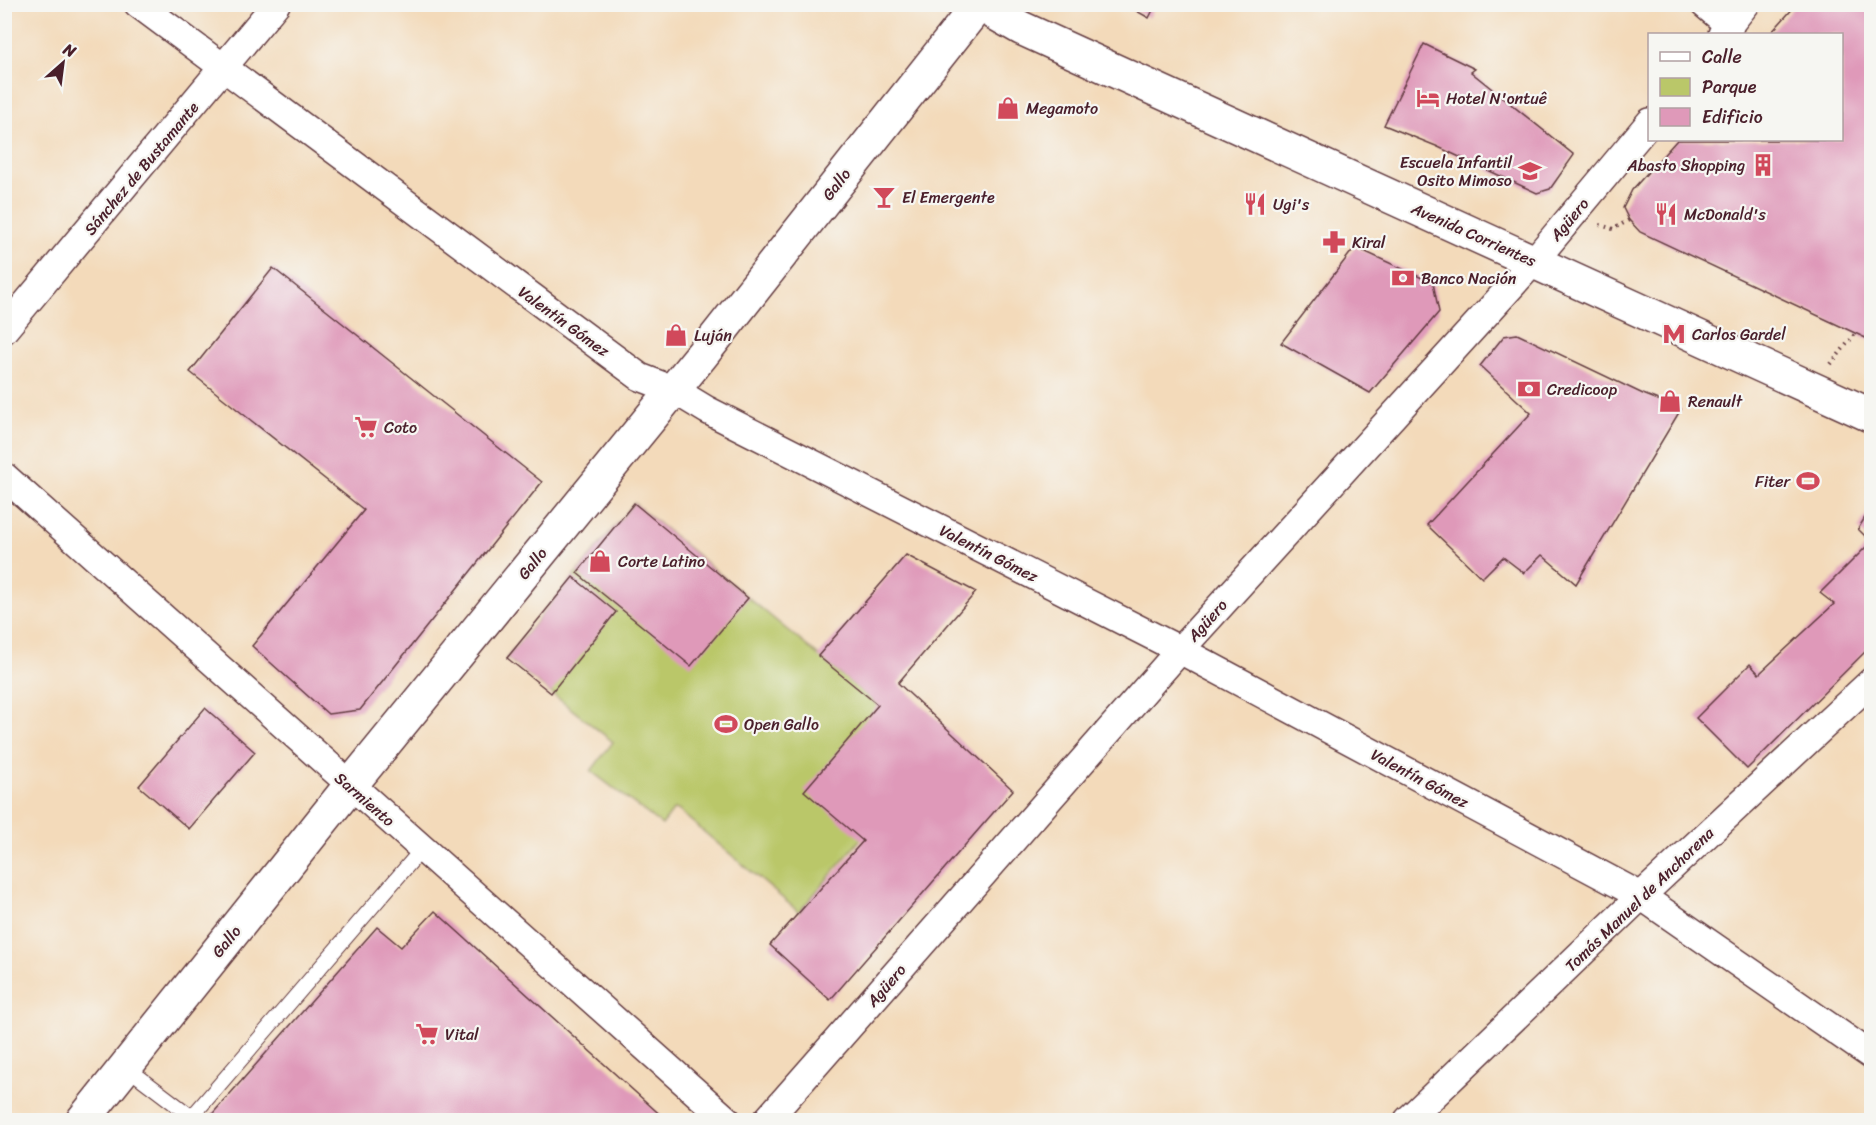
<svg xmlns="http://www.w3.org/2000/svg" width="1876" height="1125" viewBox="0 0 1876 1125" font-family="Sriracha,sans-serif">
	<style>
		.green { fill: #bac769; stroke: #82734a; stroke-width: 1.5 }
		.building { fill: #df99b9 }
		.lines { fill: none; stroke-linecap: round; stroke-linejoin: round }
		.lane-casing { stroke: #633b40; stroke-width: 16 }
		.street-casing { stroke: #633b40; stroke-width: 30 }
		.secondary-casing { stroke: #633b40; stroke-width: 36 }
		.primary-casing { stroke: #633b40; stroke-width: 36 }
		.path { stroke: #633b40; stroke-width: 4; stroke-dasharray: 1.5 4.5; stroke-linecap: butt }
		.lane { stroke: #fff; stroke-width: 14 }
		.street { stroke: #fff; stroke-width: 27 }
		.secondary { stroke: #fff; stroke-width: 33 }
		.primary { stroke: #fff; stroke-width: 33 }
		.labels { text-anchor: middle; stroke-width: 4.5; stroke-linejoin: round; paint-order: stroke }
		.poi-label { font-size: 16px; fill: #4a1f2b; stroke: #f6f6f2; text-anchor: start }
		.street-label { font-size: 16px; fill: #4a1f2b; stroke: #f6f6f2 }
	</style>
	<rect width="100%" height="100%" fill="#f6f6f2"/>
	<filter id="ink" filterUnits="userSpaceOnUse"><feTurbulence type="fractalNoise" baseFrequency=".0167" numOctaves="2"/><feDisplacementMap in="SourceGraphic" scale="12" xChannelSelector="R" yChannelSelector="G"/><feConvolveMatrix kernelMatrix="1 2 1 2 8 2 1 2 1" color-interpolation-filters="sRGB"/></filter>
	<filter id="wash" filterUnits="userSpaceOnUse"><feTurbulence type="fractalNoise" baseFrequency=".008" numOctaves="4" result="noise"/><feDisplacementMap in="SourceGraphic" scale="24" xChannelSelector="R" yChannelSelector="G"/><feGaussianBlur stdDeviation="1.35" result="paint"/><feColorMatrix in="noise" values="0 0 0 0 0 0 0 0 0 0 0 0 0 0 0 0 0 1.4 0 .05"/><feComposite in="paint" operator="in"/></filter>
	<g filter="url(#wash)">
		<rect width="100%" height="100%" fill="#f3daba"/>
		<polygon class="green" points="634,503 878,705 861,839 799,912 678,810 674,809 662,825 591,771 613,742 507,658"/>
		<g id="blocks">
			<g class="building">
				<polygon points="1124,4 1156,4 1149,18"/>
				<polygon points="1797,4 1872,4 1872,341 1640,232 1629,220 1623,208 1632,190 1677,140 1842,140 1842,34 1770,34"/>
				<polygon points="1424,44 1475,69 1471,72 1574,155 1550,189 1537,193 1436,146 1384,125"/>
				<polygon points="1355,247 1433,283 1439,312 1370,393 1281,343"/>
				<polygon points="273,268 542,482 360,710 328,714 252,646 364,510 190,372"/>
				<polygon points="1517,334 1643,394 1681,409 1576,584 1542,555 1524,573 1503,557 1482,578 1427,525 1531,413 1480,366 1504,336"/>
				<polygon points="634,503 748,598 691,666 577,573"/>
				<polygon points="1872,506 1872,645 1747,769 1696,718 1750,664 1759,674 1834,604 1820,593 1871,542 1858,529"/>
				<polygon points="906,555 976,592 898,683 1013,790 830,1000 770,945 863,841 804,791 878,705 818,656"/>
				<polygon points="573,577 616,612 551,693 507,658"/>
				<polygon points="205,708 255,752 189,829 139,786"/>
				<polygon points="435,911 666,1120 207,1120 377,927 401,947"/>
			</g>
		</g>
	</g>
	<g filter="url(#ink)">
		<use href="#blocks" fill-opacity="0" stroke="#633b40" stroke-width="1.5"/>
		<g class="lines">
			<g class="lane-casing">
				<g id="lane">
					<polyline points="126,1067 192,1117"/>
					<polyline points="189,1120 422,849"/>
				</g>
			</g>
			<g class="street-casing">
				<g id="street">
					<polyline points="138,4 640,377 674,390 707,410 1180,650 1641,896 1872,1056"/>
					<polyline points="1704,4 1730,26"/>
					<polyline points="1722,34 1746,4"/>
					<polyline points="4,330 276,4"/>
					<polyline points="4,476 727,1120"/>
					<polyline points="767,1120 1180,650 1534,261 1650,122"/>
					<polyline points="1408,1120 1641,896 1872,681"/>
				</g>
			</g>
			<g class="secondary-casing">
				<polyline id="secondary" points="83,1120 350,786 701,356 979,4"/>
			</g>
			<g class="primary-casing">
				<polyline id="primary" points="979,4 1021,28 1872,416"/>
			</g>
			<g class="path">
				<polyline points="1600,225 1613,229 1629,220"/>
				<polyline points="1831,364 1855,334"/>
			</g>
			<use href="#lane" class="lane"/>
			<use href="#street" class="street"/>
			<use href="#secondary" class="secondary"/>
			<use href="#primary" class="primary"/>
		</g>
	</g>
	<defs>
		<g id="hotel-bare" transform="scale(1.8)"><path d="M-6-4.5h1.5V1H6V5H4.5V3h-9V5H-6ZM-4 0a1.8 1.8 0 1 1 3.6 0ZM.5 0V-2.5h3Q6-2.5 6 0Z" fill="#d1495b" stroke="#f6f6f2" stroke-width="2.5" paint-order="stroke"/></g>
		<g id="shop-bare" transform="scale(1.8)"><path d="M-5-2.5h2.3a2.7 3.5 0 0 1 5.4 0H5L5.5 6h-11ZM-1.5-2.5h3a1.5 2.3 0 0 0-3 0Z" fill="#d1495b" stroke="#f6f6f2" stroke-width="2.5" paint-order="stroke"/></g>
		<g id="building-bare" transform="scale(1.8)"><path d="M-4-6H4V6H1V3H-1V6H-4ZM-2.5-4.3h1.7v1.8h-1.7ZM.8-4.3h1.7v1.8H.8ZM-2.5-1h1.7V.8h-1.7ZM.8-1h1.7V.8H.8Z" fill="#d1495b" stroke="#f6f6f2" stroke-width="2.5" paint-order="stroke"/></g>
		<g id="school-bare" transform="scale(1.8)"><path d="M0-5L7-2L0 1L-7-2ZM-4 1L0 2.5L4 1V4Q0 6-4 4Z" fill="#d1495b" stroke="#f6f6f2" stroke-width="2.5" paint-order="stroke"/></g>
		<g id="bar-bare" transform="scale(1.8)"><path d="M-6-5H6L.8 .8V4.5H3.5V6h-7V4.5H-.8V.8Z" fill="#d1495b" stroke="#f6f6f2" stroke-width="2.5" paint-order="stroke"/></g>
		<g id="restaurant-bare" transform="scale(1.8)"><path d="M-5-6h1v4h1v-4h1v4h1v-4h1v5L-1.5 .5V6h-2V.5L-5-1ZM5-6V6H3V1.5H1.5Q1.5-4 5-6Z" fill="#d1495b" stroke="#f6f6f2" stroke-width="2.5" paint-order="stroke"/></g>
		<g id="pharmacy-bare" transform="scale(1.8)"><path d="M-2-6h4v4h4v4h-4v4h-4v-4h-4v-4h4Z" fill="#d1495b" stroke="#f6f6f2" stroke-width="2.5" paint-order="stroke"/></g>
		<g id="bank-bare" transform="scale(1.8)"><path d="M-6-4H6V4H-6ZM0-2.3a2.3 2.3 0 1 0 0 4.6a2.3 2.3 0 1 0 0-4.6Z" fill="#d1495b" stroke="#f6f6f2" stroke-width="2.5" paint-order="stroke"/></g>
		<g id="metro-bare" transform="scale(1.8)"><path d="M-5.5 5V-5H-3L0 0L3-5H5.5V5H3V-.5L0 4L-3-.5V5Z" fill="#d1495b" stroke="#f6f6f2" stroke-width="2.5" paint-order="stroke"/></g>
		<g id="supermarket-bare" transform="scale(1.8)"><path d="M-6-5.5h2.5l.6 2H6L4.5 2H-2.5L-4.4-4H-6ZM-1.5 3.2a1.3 1.3 0 1 0 .1 0ZM3 3.2a1.3 1.3 0 1 0 .1 0Z" fill="#d1495b" stroke="#f6f6f2" stroke-width="2.5" paint-order="stroke"/></g>
		<g id="stadium-bare" transform="scale(1.8)"><path d="M0-5a6.5 5 0 1 0 0 10a6.5 5 0 1 0 0-10ZM-3.5-1.8h7v3.6h-7Z" fill="#d1495b" stroke="#f6f6f2" stroke-width="2.5" paint-order="stroke"/></g>
	</defs>
	<g fill-rule="evenodd">
		<use href="#hotel-bare" x="1428" y="98"/>
		<use href="#shop-bare" x="1008" y="108"/>
		<use href="#building-bare" x="1763" y="165"/>
		<use href="#school-bare" x="1530" y="171"/>
		<use href="#bar-bare" x="884" y="197"/>
		<use href="#restaurant-bare" x="1255" y="204"/>
		<use href="#restaurant-bare" x="1666" y="214"/>
		<use href="#pharmacy-bare" x="1334" y="242"/>
		<use href="#bank-bare" x="1403" y="278"/>
		<use href="#metro-bare" x="1674" y="334"/>
		<use href="#shop-bare" x="676" y="335"/>
		<use href="#bank-bare" x="1529" y="389"/>
		<use href="#shop-bare" x="1670" y="401"/>
		<use href="#supermarket-bare" x="366" y="427"/>
		<use href="#stadium-bare" x="1808" y="481"/>
		<use href="#shop-bare" x="600" y="561"/>
		<use href="#stadium-bare" x="726" y="724"/>
		<use href="#supermarket-bare" x="427" y="1034"/>
	</g>
	<g class="labels">
		<g class="poi-label">
			<text x="1446" y="104">Hotel N'ontuê</text>
			<text x="1026" y="114">Megamoto</text>
			<text x="1512" y="168" text-anchor="end">Escuela Infantil<tspan x="1512" dy="18">Osito Mimoso</tspan></text>
			<text x="1745" y="171" text-anchor="end">Abasto Shopping</text>
			<text x="902" y="203">El Emergente</text>
			<text x="1273" y="210">Ugi's</text>
			<text x="1684" y="220">McDonald's</text>
			<text x="1352" y="248">Kiral</text>
			<text x="1421" y="284">Banco Nación</text>
			<text x="1692" y="340">Carlos Gardel</text>
			<text x="694" y="341">Luján</text>
			<text x="1547" y="395">Credicoop</text>
			<text x="1688" y="407">Renault</text>
			<text x="384" y="433">Coto</text>
			<text x="1790" y="487" text-anchor="end">Fiter</text>
			<text x="618" y="567">Corte Latino</text>
			<text x="744" y="730">Open Gallo</text>
			<text x="445" y="1040">Vital</text>
		</g>
		<g class="street-label">
			<text transform="translate(141 168) rotate(-50)" y="6">Sánchez de Bustamante</text>
			<text transform="translate(836 184) rotate(-52)" y="6">Gallo</text>
			<text transform="translate(1569 219) rotate(-50)" y="6">Agüero</text>
			<text transform="translate(1474 234) rotate(24)" y="6">Avenida Corrientes</text>
			<text transform="translate(564 321) rotate(36)" y="6">Valentín Gómez</text>
			<text transform="translate(989 553) rotate(27)" y="6">Valentín Gómez</text>
			<text transform="translate(532 563) rotate(-51)" y="6">Gallo</text>
			<text transform="translate(1207 620) rotate(-48)" y="6">Agüero</text>
			<text transform="translate(1420 778) rotate(28)" y="6">Valentín Gómez</text>
			<text transform="translate(365 799) rotate(41)" y="6">Sarmiento</text>
			<text transform="translate(1639 899) rotate(-44)" y="6">Tomás Manuel de Anchorena</text>
			<text transform="translate(226 941) rotate(-51)" y="6">Gallo</text>
			<text transform="translate(886 985) rotate(-49)" y="6">Agüero</text>
		</g>
	</g>
	<rect width="1876" height="1125" fill="none" stroke="#f6f6f2" stroke-width="24"/>
	<rect x="1648" y="33" width="195" height="108" fill="#f6f6f2" stroke="#b1a0a2" stroke-width="1.5"/>
	<rect x="1660" y="52" width="30" height="9" fill="#ffffff" stroke="#b1a0a2" stroke-width="1.5"/>
	<text x="1702" y="63" font-size="18" fill="#4a1f2b">Calle</text>
	<rect x="1660" y="78" width="30" height="18" fill="#bac769" stroke="#b1a0a2" stroke-width="1.5"/>
	<text x="1702" y="93" font-size="18" fill="#4a1f2b">Parque</text>
	<rect x="1660" y="108" width="30" height="18" fill="#df99b9" stroke="#b1a0a2" stroke-width="1.5"/>
	<text x="1702" y="123" font-size="18" fill="#4a1f2b">Edificio</text>
	<g transform="translate(63 63) rotate(28)" stroke="#f6f6f2" stroke-width="4.5" paint-order="stroke">
	<path d="M0-4.5L10 22L0 15L-10 22Z" fill="#4a1f2b"/>
	<text y="-9" font-size="16" font-weight="bold" text-anchor="middle" fill="#4a1f2b">N</text>
	</g>
</svg>
